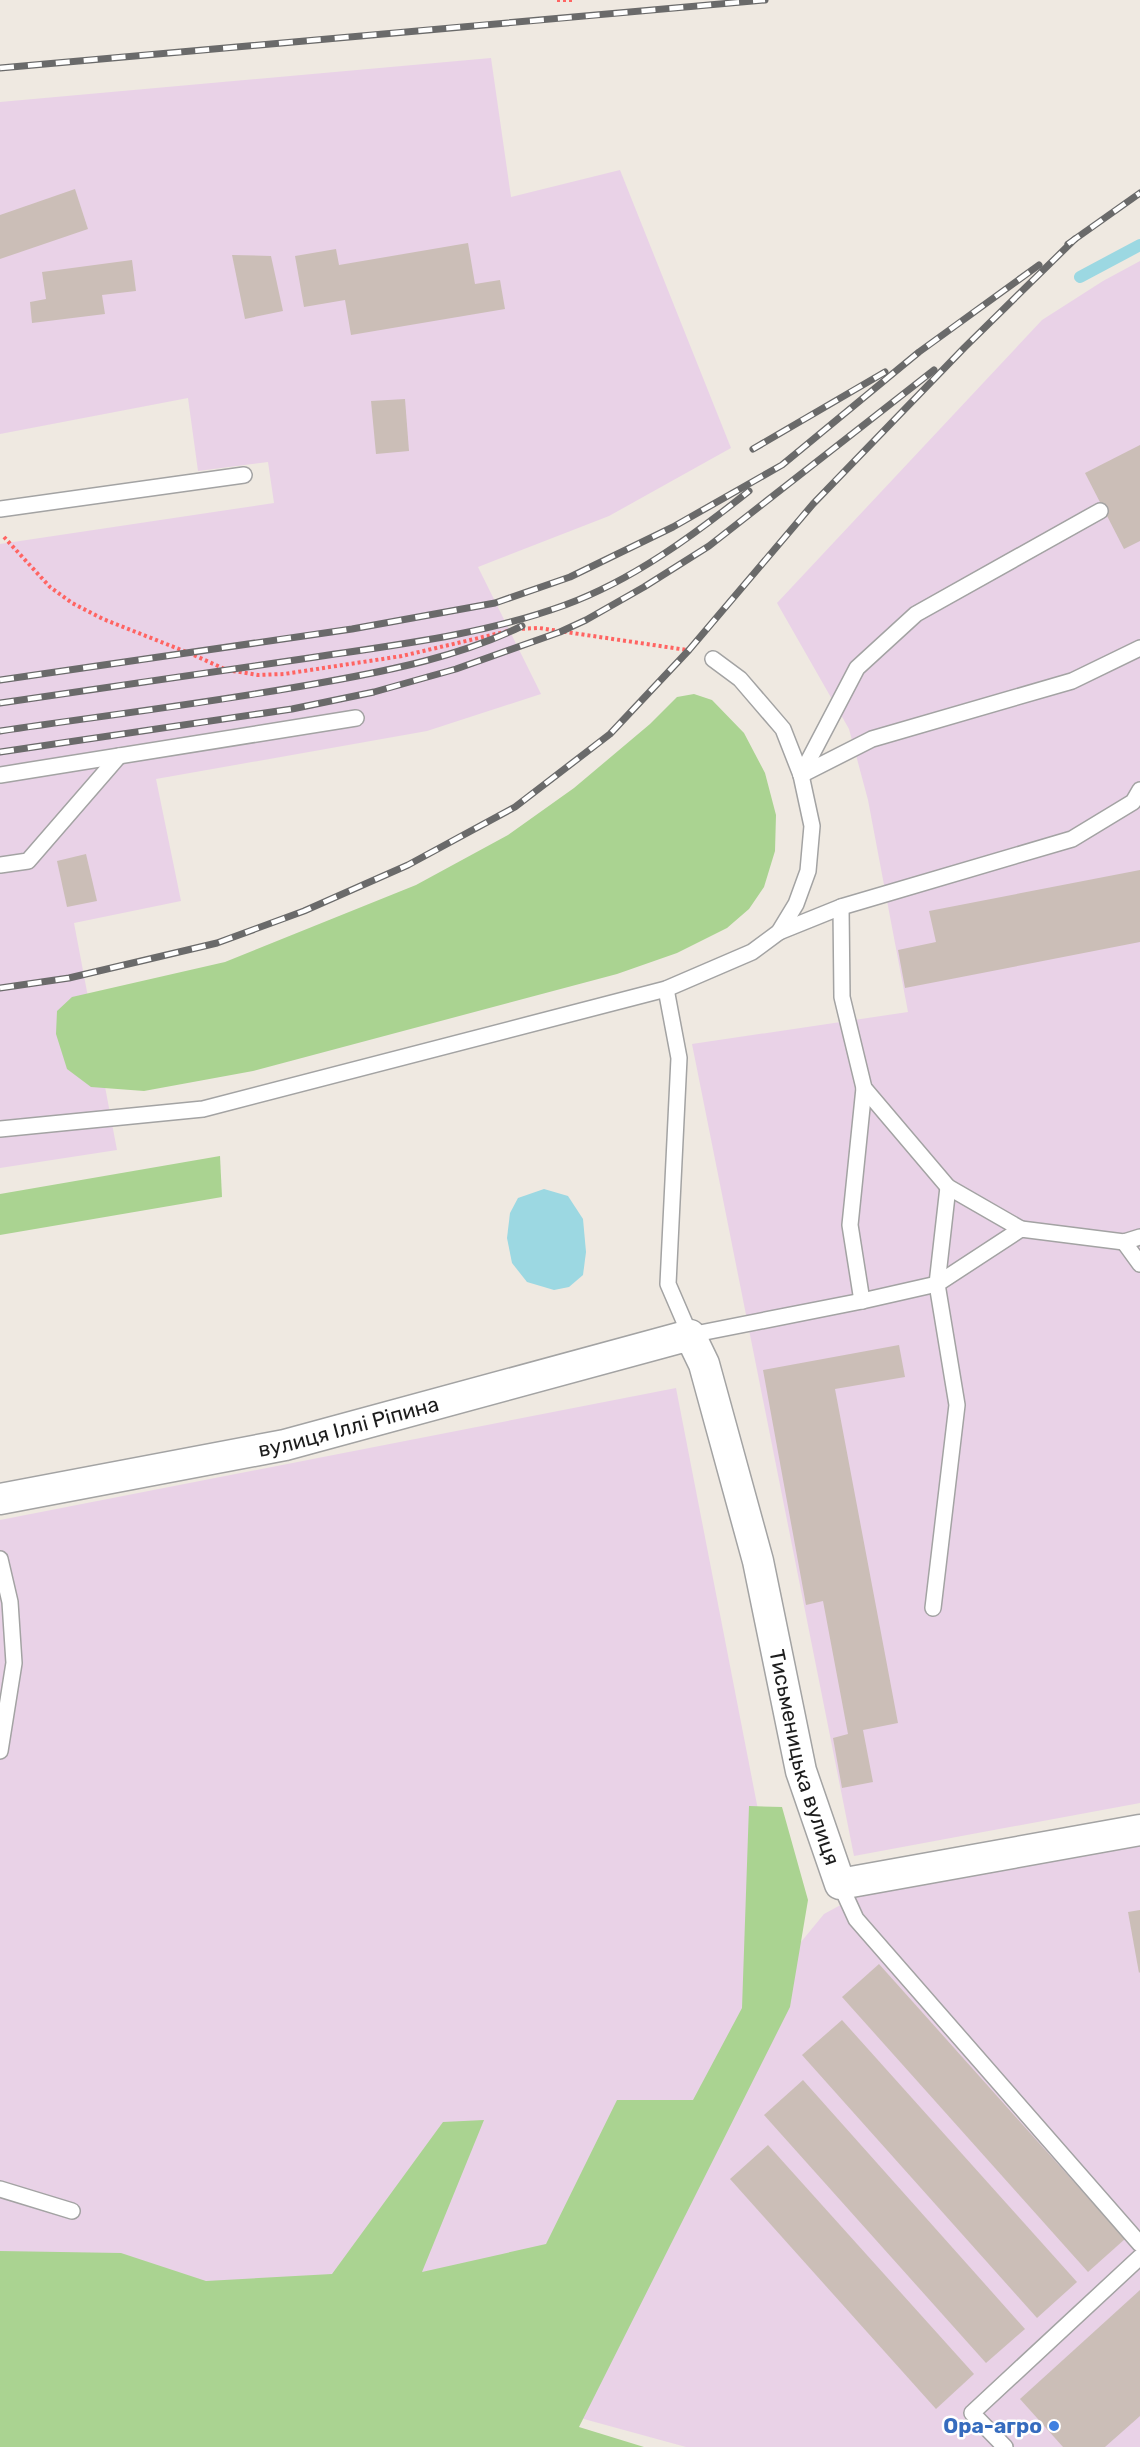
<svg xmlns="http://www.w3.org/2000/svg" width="1140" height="2447" viewBox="0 0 1140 2447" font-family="Rubik,sans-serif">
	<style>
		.industrial { fill: #e9d2e7 }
		.forest { fill: #aad391 }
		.water { fill: #9cd8e2 }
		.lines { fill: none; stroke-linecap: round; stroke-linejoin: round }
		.stream { stroke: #9cd8e2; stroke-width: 12 }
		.building { fill: #cbbeb7 }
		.lane-casing { stroke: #a3a3a3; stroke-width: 18 }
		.street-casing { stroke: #a3a3a3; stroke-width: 33 }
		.path { stroke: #ff6462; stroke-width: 4; stroke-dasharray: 3 3; stroke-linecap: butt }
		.lane { stroke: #fff; stroke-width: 15 }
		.street { stroke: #fff; stroke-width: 30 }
		.rail-casing { stroke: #6a6a6a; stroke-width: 7 }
		.rail { stroke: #fff; stroke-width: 4.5; stroke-dasharray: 14; stroke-linecap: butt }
		.shop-dot { fill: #3f7fe0; stroke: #fff; stroke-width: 2 }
		.labels { text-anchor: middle; stroke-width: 5; stroke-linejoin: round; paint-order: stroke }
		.street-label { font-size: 21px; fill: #1c1c1c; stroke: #fff }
		.shop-label { font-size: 21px; font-weight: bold; fill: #366cbe; stroke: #fff; text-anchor: end }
	</style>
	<rect width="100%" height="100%" fill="#efe9e1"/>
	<g class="industrial">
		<polygon points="491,58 511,197 620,170 731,448 609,516 478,567 541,694 427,731 156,779 181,901 74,923 117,1150 0,1168 0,544 274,503 268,462 198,471 188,398 0,434 0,102"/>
		<polygon points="1140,261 1140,1803 854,1856 692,1044 908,1012 868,800 849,729 777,603 1042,320 1103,281"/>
		<polygon points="676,1388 787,1959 824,1914 872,1888 1140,1843 1140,2447 686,2447 573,2416 340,2447 0,2447 0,1520"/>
	</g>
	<g class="forest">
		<polygon points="694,694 712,700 744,733 765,773 776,815 775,851 764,887 749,909 727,928 677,953 617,974 253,1071 144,1091 91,1087 67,1069 56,1034 57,1011 72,997 225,962 416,885 508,835 574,788 650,724 677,697"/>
		<polygon points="220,1156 222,1197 0,1235 0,1194"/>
		<polygon points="749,1806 782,1807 808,1900 790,2007 579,2427 644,2447 0,2447 0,2251 121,2253 206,2281 332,2274 443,2122 484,2120 422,2272 546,2244 617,2100 693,2100 742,2008"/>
	</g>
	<polygon class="water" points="544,1189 568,1196 583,1219 586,1252 583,1275 569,1287 554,1290 527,1282 512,1263 507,1238 510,1213 518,1198"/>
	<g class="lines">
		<polyline class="stream" points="1080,277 1140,245"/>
	</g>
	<g class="building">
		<polygon points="75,189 88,229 0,259 0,215"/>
		<polygon points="468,243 475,284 500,280 505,309 351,335 345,300 304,307 295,256 336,249 339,265"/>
		<polygon points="232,255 271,256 283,311 245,319"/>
		<polygon points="132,260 136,291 102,295 105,314 32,323 30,302 46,299 42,272"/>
		<polygon points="405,399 409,451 376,454 371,401"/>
		<polygon points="1140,445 1140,541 1124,549 1085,473"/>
		<polygon points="86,854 97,901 67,907 57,861"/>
		<polygon points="1140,870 1140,942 905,988 898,950 936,942 929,911"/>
		<polygon points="899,1345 905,1377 835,1389 898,1723 863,1730 873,1782 842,1788 833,1738 848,1734 823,1601 806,1605 763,1370"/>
		<polygon points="1140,1910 1140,1972 1139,1973 1128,1912"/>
		<polygon points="879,1964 1125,2239 1088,2272 842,1997"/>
		<polygon points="842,2020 1077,2282 1037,2318 802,2055"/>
		<polygon points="803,2080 1025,2329 986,2363 764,2115"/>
		<polygon points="768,2145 974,2374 936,2409 730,2179"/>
		<polygon points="1140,2290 1140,2416 1105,2447 1063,2447 1020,2399"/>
	</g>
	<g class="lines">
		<g class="lane-casing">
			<g id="lane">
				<polyline points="0,509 244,475"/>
				<polyline points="0,775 356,718"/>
				<polyline points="801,775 857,668 916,614 1100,511"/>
				<polyline points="801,775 872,739 1072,681 1140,648"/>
				<polyline points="0,865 28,861 119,756"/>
				<polyline points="841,907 842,997 864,1088 948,1187 1021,1229"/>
				<polyline points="779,932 841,907 1072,839 1133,802 1140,790"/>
				<polyline points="666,989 679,1058 668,1284 690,1335 862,1301 937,1284 1021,1229 1124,1242 1140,1237"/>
				<polyline points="0,1129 203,1109 666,989 752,952 779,932 796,904 808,871 812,826 801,775 783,729 740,679 713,659"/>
				<polyline points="1124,1242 1140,1264"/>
				<polyline points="862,1301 850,1225 864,1088"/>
				<polyline points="0,1559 10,1602 14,1663 0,1751"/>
				<polyline points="933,1608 957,1405 937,1284 948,1187"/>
				<polyline points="840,1884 856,1919 1140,2244"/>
				<polyline points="0,2189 72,2211"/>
				<polyline points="1005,2447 972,2413 1140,2257"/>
			</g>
		</g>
		<g class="street-casing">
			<g id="street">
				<path id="s1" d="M 0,1499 L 285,1445 L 690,1335 L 704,1364 L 758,1561 L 801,1771 L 840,1884 L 1140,1830"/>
			</g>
		</g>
		<g class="path">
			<polyline points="557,0 573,0"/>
			<polyline points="4,537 50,587 72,603 103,619 189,653 227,670 258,675 284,674 402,656 517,629 539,628 687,650"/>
		</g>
		<use href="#lane" class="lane"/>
		<use href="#street" class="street"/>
		<g class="rail-casing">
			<g id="rail">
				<polyline points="0,68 765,0"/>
				<polyline points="1068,244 1140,193"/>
				<polyline points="753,449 885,372"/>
				<polyline points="0,680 352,629 495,603 570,577 673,527 782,465 919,352 1039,265"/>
				<path d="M 0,703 C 103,688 206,673 309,658 C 395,645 483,635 565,605 C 633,580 694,535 749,491"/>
				<path d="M 0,731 C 108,715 217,702 325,682 C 392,670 461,656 522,626"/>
				<polyline points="0,752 292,709 374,692 456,669 560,632 586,620 644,587 709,546 934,370"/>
				<polyline points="0,988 69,978 217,943 304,911 408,865 515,807 610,734 689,650 813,504 964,348 1075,239"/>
			</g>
		</g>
		<use href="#rail" class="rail"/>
	</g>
	<circle class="shop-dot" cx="1054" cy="2426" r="6"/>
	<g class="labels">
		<g class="street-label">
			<text dy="7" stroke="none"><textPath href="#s1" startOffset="356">вулиця Іллі Ріпина</textPath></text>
			<text dy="7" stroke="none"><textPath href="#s1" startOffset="1148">Тисьменицька вулиця</textPath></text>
		</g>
		<g class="shop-label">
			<text x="1042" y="2433">Ора-агро</text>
		</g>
	</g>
</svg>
